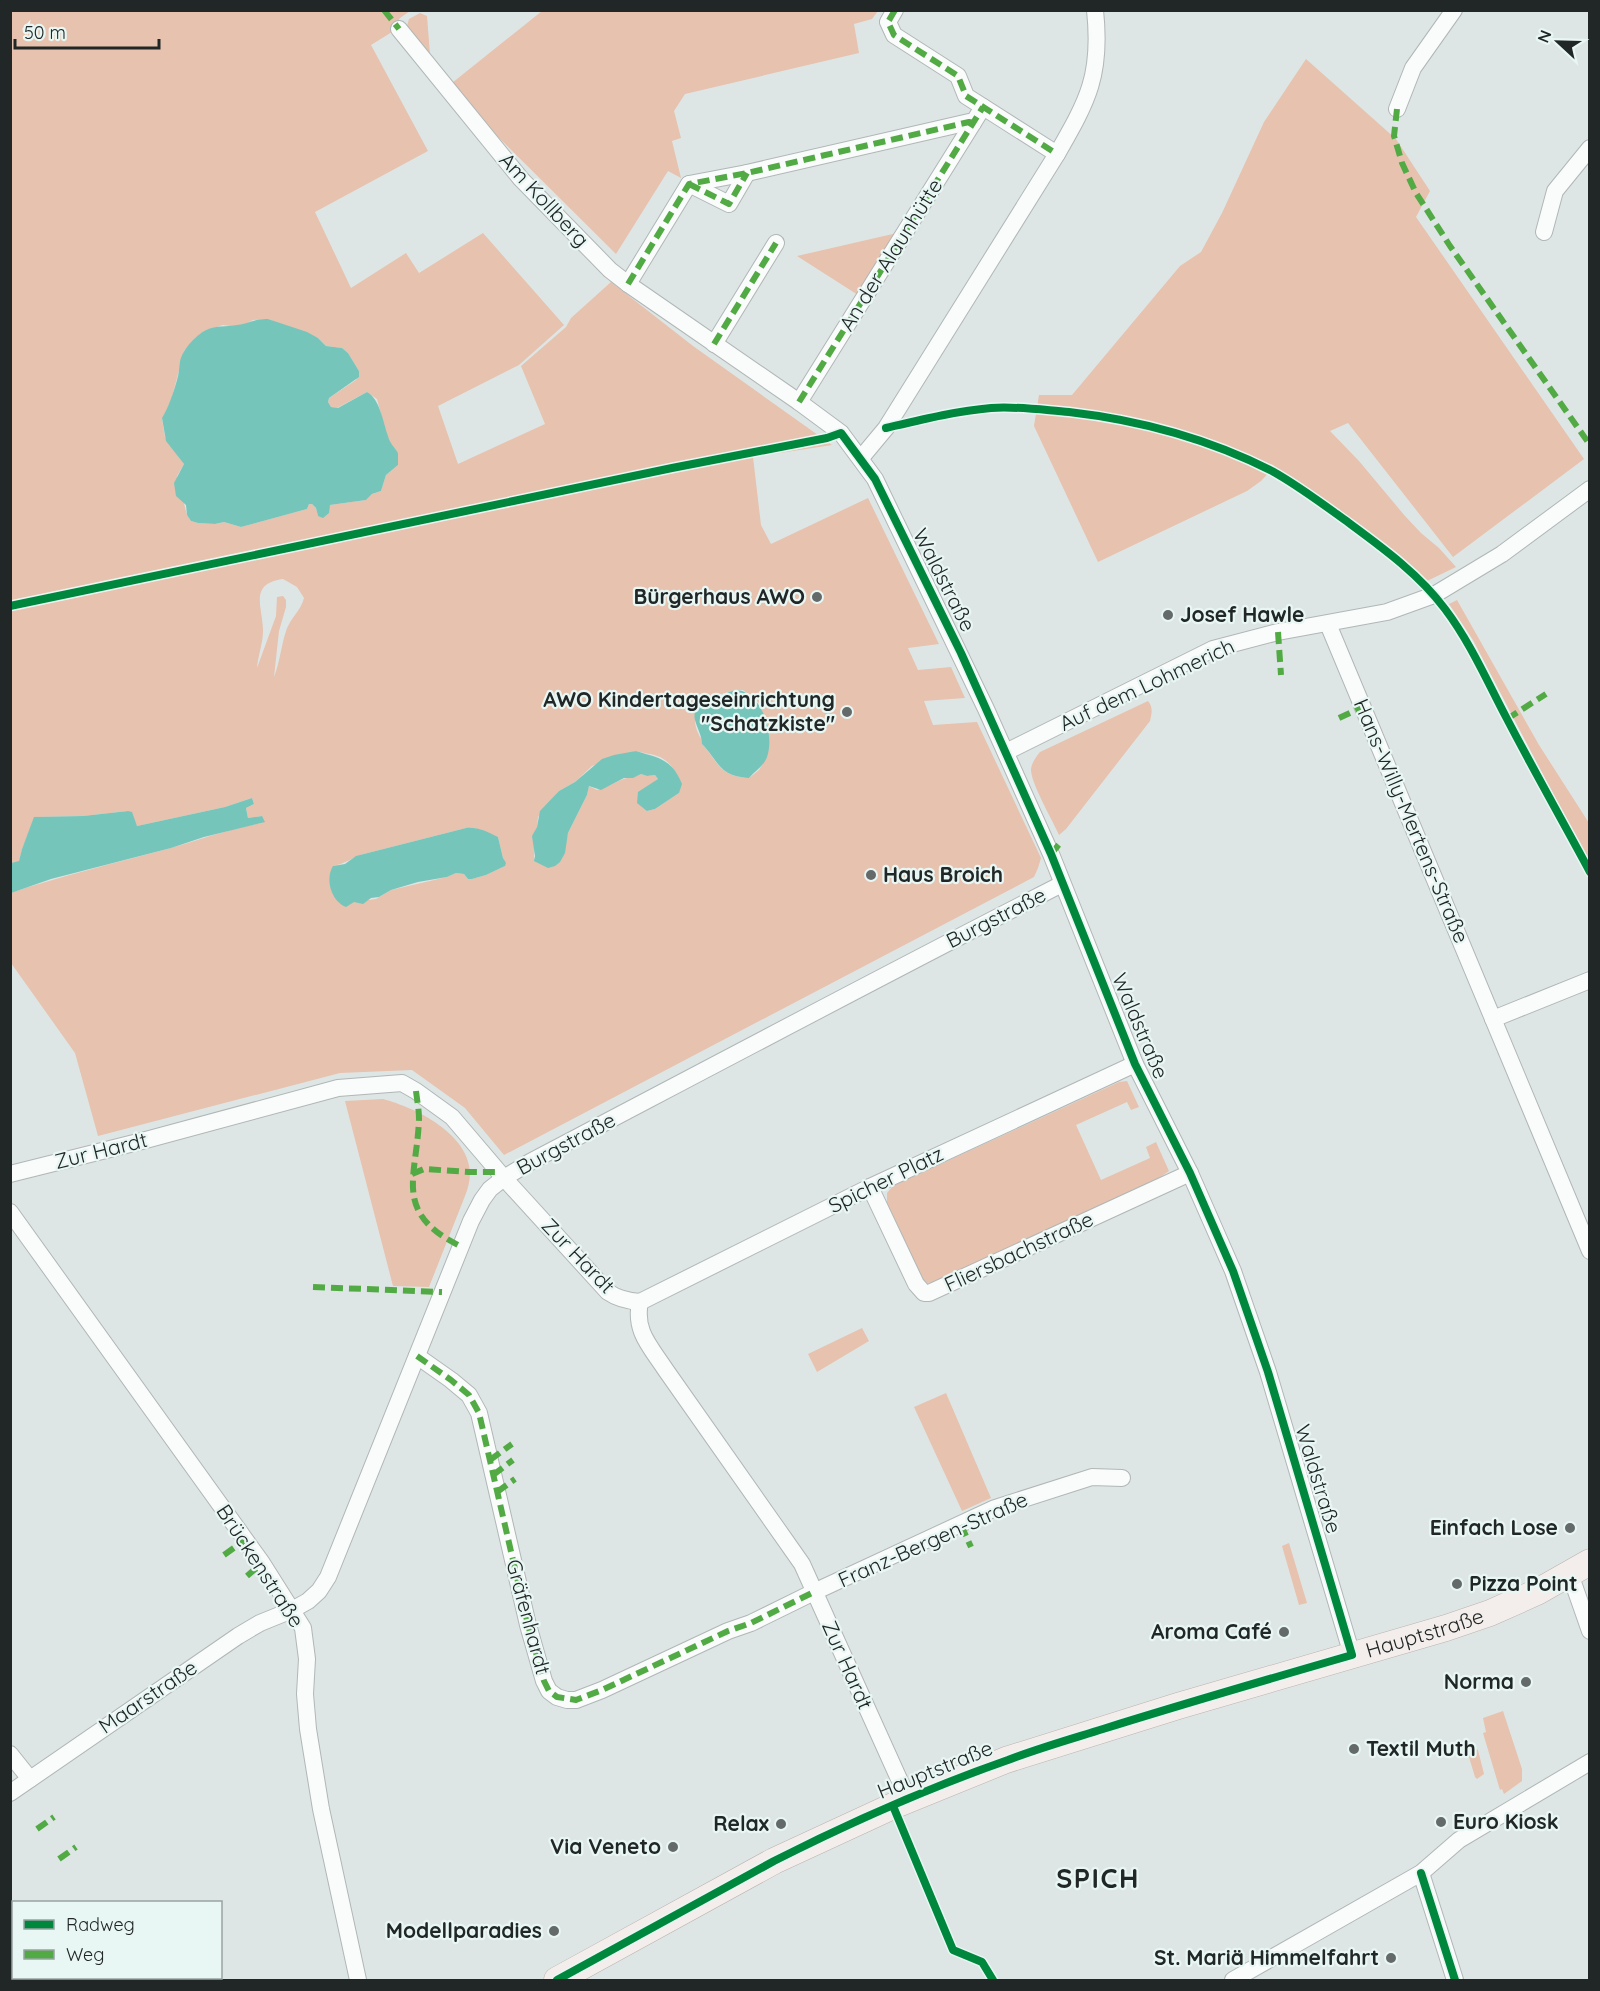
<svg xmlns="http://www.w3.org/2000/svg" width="1600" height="1991" viewBox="0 0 1600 1991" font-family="Quicksand,sans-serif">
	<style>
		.green { fill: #e6c2af; fill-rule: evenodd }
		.water { fill: #76c5bb }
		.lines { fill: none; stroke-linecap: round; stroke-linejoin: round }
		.street-casing { stroke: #b0b7b6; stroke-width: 18 }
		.primary-casing { stroke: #b9b3af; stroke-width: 27 }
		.street { stroke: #fafbfb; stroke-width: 16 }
		.primary { stroke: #f3eeec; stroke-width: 26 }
		.quiet { stroke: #52aa44; stroke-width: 6; stroke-dasharray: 12 6; stroke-linecap: butt }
		.cycleway-casing { stroke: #e8f7f4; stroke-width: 11 }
		.cycleway { stroke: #00873e; stroke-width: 8 }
		.poi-dot { fill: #636a69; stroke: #e8f7f4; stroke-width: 2 }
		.labels { text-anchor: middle; stroke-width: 4.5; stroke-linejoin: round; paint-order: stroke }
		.street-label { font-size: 21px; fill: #212726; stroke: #e8f7f4 }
		.poi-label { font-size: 21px; font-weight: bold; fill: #212726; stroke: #e8f7f4; text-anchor: end }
		.district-label { font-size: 27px; font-weight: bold; letter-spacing: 1.5px; fill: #212726; stroke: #e8f7f4 }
	</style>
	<rect width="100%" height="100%" fill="#dee6e5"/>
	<g class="green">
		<path d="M 11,10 L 410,11 L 400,18 L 392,32 L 371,45 L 428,151 L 315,212 L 351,288 L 406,253 L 419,273 L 483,233 L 564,325 L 519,365 L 438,406 L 458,464 L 545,424 L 521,366 L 566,327 L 571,318 L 611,282 L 693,346 L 832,445 L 753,457 L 761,525 L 771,544 L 868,498 L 939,644 L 908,648 L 918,670 L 951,667 L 965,698 L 924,701 L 933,725 L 977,722 L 1041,858 L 1038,868 L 1034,877 L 504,1155 L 465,1108 L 412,1070 L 340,1073 L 98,1136 L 75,1053 L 11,963 L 10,893 C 62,876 115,863 167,849 C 199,840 229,829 261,823 L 262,816 L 248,818 L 246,808 L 254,804 L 252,798 L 225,807 L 137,826 L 128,811 L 83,816 L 35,817 L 22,849 L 19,862 L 11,863 ZM 268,319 L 318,338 L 326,346 L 342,348 L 348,353 L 359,371 L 356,380 L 329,398 L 328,402 L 331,407 L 337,408 L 367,392 L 377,399 L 388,440 L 398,453 L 398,465 L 386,475 L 381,491 L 372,494 L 366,500 L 330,505 L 318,516 L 316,508 L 312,504 L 309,504 L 307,509 L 241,527 L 224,522 L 215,524 L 198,523 L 191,521 L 187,515 L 177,476 L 184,464 L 165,437 L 162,419 L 171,401 L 184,351 L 194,339 L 206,330 L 223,325 L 230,326 L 244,325 L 253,320 ZM 283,579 L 297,587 L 304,598 C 301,611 290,618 286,631 C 281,646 280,662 274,677 L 279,631 L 286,607 L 286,600 L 283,596 L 277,597 L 276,616 L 257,668 C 258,656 263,643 263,631 C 263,607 248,584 283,579 ZM 735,690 L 743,690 L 759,703 L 769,735 L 767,756 L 759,770 L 749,778 C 719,776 719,763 702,744 C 702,735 703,743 699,735 C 692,721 694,708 704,698 C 716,697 724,693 735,690 ZM 636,751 C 643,753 653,754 660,757 C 674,764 680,778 679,793 L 655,809 L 647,811 L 649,786 L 658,779 L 655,775 L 647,776 L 641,774 C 634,778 628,777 621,780 C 613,784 606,787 597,790 L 589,786 L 587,795 L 568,833 L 566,842 L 534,859 L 535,831 L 537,827 L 538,817 L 559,791 L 575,782 L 592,766 ZM 466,828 C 484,827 483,834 498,837 L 505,866 L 486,875 L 472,879 L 468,879 L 464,874 L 456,873 L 447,877 L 391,890 L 376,899 L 354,902 L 333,866 C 345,864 353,857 364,854 Z"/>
		<polygon points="542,11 878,11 872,19 854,24 859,53 685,94 674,111 681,138 672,141 681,178 668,171 616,254 485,124 452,83"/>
		<polygon points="420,13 427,16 430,54 407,26 409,19"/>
		<path d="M 1306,59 L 1396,139 L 1430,191 L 1416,217 L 1584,459 L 1453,557 L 1348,423 L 1330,431 L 1359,461 L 1405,516 L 1421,533 L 1439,548 L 1456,567 L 1427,581 C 1379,538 1328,501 1274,467 L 1261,481 L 1247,491 L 1098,562 L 1034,426 L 1039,395 L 1072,395 L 1180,266 L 1201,252 L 1222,213 L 1264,122 Z"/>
		<polygon points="897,233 858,295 797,256"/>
		<polygon points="1457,600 1539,745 1589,823 1589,863 1473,640 1449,604"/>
		<path d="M 1148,701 C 1153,707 1152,713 1150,721 L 1066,829 L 1059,835 C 1053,821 1030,782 1031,769 C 1032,762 1036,757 1040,752 Z"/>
		<polygon points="1127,1081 1139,1107 1131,1110 1127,1102 1076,1125 1101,1180 1150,1158 1146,1147 1156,1142 1169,1171 1159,1178 936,1282 927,1283 922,1278 887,1203 887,1193 893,1186 1119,1082"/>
		<path d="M 383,1099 C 416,1108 468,1133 470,1173 C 470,1181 468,1188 465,1196 L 429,1287 L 393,1286 L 345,1101 Z"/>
		<polygon points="862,1328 869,1341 817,1372 808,1354"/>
		<polygon points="946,1393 991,1498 962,1511 914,1407"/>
		<polygon points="1289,1543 1307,1603 1299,1605 1282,1546"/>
		<polygon points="1503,1711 1522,1769 1522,1781 1504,1794 1502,1789 1500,1790 1483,1733 1486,1732 1483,1718"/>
		<polygon points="1466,1747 1474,1747 1478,1750 1484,1774 1477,1779 1475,1777"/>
	</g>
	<g class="water">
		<path d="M 268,319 L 307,332 L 318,338 L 326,346 L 342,348 L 348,353 L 359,371 L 359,377 L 329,398 L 328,402 L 331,407 L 338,408 L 367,392 C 380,399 383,422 388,436 C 389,442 395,448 398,453 L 398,465 L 386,475 L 381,491 L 372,494 L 366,500 L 330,505 L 329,513 L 323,518 L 318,516 L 316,508 L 312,504 L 309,504 L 307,509 L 241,527 L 224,522 L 215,524 L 198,523 L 191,521 L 187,515 L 186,505 L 176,496 L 174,483 L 184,464 L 166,441 L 162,418 C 169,406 173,394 177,380 C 179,374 179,368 180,362 C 182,350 195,336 206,330 C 216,325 226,327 237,325 C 248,324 256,318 268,319 Z"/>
		<path d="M 735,690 C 762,690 775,735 767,757 C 763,767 755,771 749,778 C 719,776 720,763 702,744 C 702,736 697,728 695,720 C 693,713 697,707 697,700 C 703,698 708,699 714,697 C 721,696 728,692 735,690 Z"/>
		<path d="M 636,751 C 659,758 672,759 682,784 L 679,793 L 655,809 L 647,811 L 637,803 L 638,792 L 658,779 L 655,775 L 647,776 L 641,774 L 633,778 L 624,778 L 601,790 L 589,786 L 587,795 L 568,833 L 565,853 L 560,862 L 555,866 L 548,868 L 534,861 L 535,856 L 532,836 L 537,827 L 540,811 L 559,791 L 575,782 L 602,759 L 614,755 Z"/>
		<polygon points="252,798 254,804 246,808 248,818 262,816 265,822 204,837 171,848 51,879 11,893 11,863 19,861 22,849 34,817 83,816 128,811 132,812 137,826 225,807"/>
		<path d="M 466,828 C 479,827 487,832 498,837 L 503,858 L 506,863 L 505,866 L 486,875 L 472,879 L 468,879 L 464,874 L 456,873 L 447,877 L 418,882 L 391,890 L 379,897 L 371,898 L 363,904 L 354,902 L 346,907 C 331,901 325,879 333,866 L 345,864 L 356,856 Z"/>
	</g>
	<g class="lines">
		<g class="street-casing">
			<g id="street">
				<polyline points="895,10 888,22 894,35 958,76 966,96 1057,154"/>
				<polyline points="399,29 521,179 610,270 628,284 799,402 841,433 875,479 986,709 1051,854 1135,1064 1190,1173 1233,1271 1268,1372 1352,1655"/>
				<polyline points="1397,109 1413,68 1454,10"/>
				<polyline points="689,184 729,204 747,173"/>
				<polyline points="1544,232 1555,191 1590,148"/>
				<polyline points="628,284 689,184 747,173 969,122 973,123"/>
				<polyline points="714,344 776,243"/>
				<polyline points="799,402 983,107"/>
				<path d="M 861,458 L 886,428 L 1057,154 C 1088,100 1102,75 1095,10"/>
				<polyline points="1328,624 1590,1251"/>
				<polyline points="1006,752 1213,649 1278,632 1387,612 1434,595 1502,554 1590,489"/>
				<polyline points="1493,1019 1590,980"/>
				<path d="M 10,1174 L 142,1141 L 338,1088 L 402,1083 L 416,1091 L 452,1117 L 504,1178 L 608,1292 C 618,1299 628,1301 640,1302"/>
				<polyline points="870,1187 916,1284 924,1293 929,1293 1190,1173"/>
				<polyline points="10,1212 262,1563 303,1628 307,1659 305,1694 308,1729 321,1809 358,1980"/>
				<path d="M 640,1302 C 634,1331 650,1346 665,1369 L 802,1564 L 908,1799"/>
				<polyline points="640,1302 870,1187 1135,1064"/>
				<polyline points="417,1356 451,1380 469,1395 479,1413 528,1625 544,1681 549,1691 557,1697 567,1700 576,1700 602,1690 728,1631 751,1623 814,1592 995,1508 1092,1477 1122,1478"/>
				<polyline points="1570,1574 1590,1631"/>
				<polyline points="10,1754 30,1779"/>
				<path d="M 10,1793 L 238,1636 L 260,1623 L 292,1610 L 308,1601 L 319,1591 L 328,1577 L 471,1221 L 482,1200 L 490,1189 L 504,1178 L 530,1162 C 707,1069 884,975 1062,884"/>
				<polyline points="1421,1873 1455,1980"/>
				<polyline points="1233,1980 1421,1873 1459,1840 1590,1762"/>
			</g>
		</g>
		<g class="primary-casing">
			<g id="primary">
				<path id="s1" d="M 557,1980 L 774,1861 L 893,1806 L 1006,1760 L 1178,1706 L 1446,1628 L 1490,1613 L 1537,1592 L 1590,1562"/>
			</g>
		</g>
		<use href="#street" class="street"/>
		<use href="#primary" class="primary"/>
		<g class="quiet">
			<polyline points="384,10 399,29"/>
			<polyline points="895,10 888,22 894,35 958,76 966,96 1057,154"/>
			<polyline points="1397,109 1394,136 1402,163 1416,193 1450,246 1590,445"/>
			<polyline points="689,184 729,204 747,173"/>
			<polyline points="628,284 689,184 747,173 969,122 973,123"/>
			<polyline points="714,344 776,243"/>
			<polyline points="799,402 983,107"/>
			<polyline points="1278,632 1281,675"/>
			<polyline points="1339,718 1363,707"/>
			<polyline points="1507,719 1546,694"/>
			<polyline points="1051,854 1061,842"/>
			<path d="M 416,1091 C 417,1100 419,1109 419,1119 C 417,1178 392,1212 460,1246"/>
			<polyline points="412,1174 424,1169 469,1172 500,1172"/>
			<polyline points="313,1287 442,1292"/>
			<polyline points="417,1356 451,1380 469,1395 479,1413 528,1625 544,1681 549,1691 557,1697 576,1700 602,1690 728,1631 751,1623 814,1592"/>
			<polyline points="490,1460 512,1444"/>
			<polyline points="493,1475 513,1460"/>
			<polyline points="497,1492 515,1479"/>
			<polyline points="961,1525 971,1547"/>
			<polyline points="224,1555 245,1540"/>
			<polyline points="247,1576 262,1563"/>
			<polyline points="37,1829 54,1817"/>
			<polyline points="59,1859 76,1847"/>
		</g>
		<g class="cycleway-casing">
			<g id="cycleway">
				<path d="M 886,428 C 920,420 956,411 991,408 C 1017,406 1043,410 1069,412 C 1139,420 1209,439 1272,471 C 1299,486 1324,505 1349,523 C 1383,548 1420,575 1445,609 C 1470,642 1487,681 1506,717 C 1533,769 1562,820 1590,872"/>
				<path d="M 10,606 L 672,468 L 827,438 L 841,433 L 875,479 L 961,653 L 1051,854 L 1135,1064 L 1190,1173 L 1233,1271 L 1268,1372 L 1352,1655 C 1269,1679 1186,1703 1103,1729 C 1071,1739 1039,1748 1008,1760 C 928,1788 849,1823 774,1861 L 557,1980"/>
				<polyline points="893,1806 953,1950 982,1962 993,1980"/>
				<polyline points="1421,1873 1455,1980"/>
			</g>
		</g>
		<use href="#cycleway" class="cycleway"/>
	</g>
	<g class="poi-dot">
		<circle cx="817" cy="597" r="6"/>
		<circle cx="1168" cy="615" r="6"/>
		<circle cx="847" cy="712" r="6"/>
		<circle cx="871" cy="875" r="6"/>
		<circle cx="1570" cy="1528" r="6"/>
		<circle cx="1457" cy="1584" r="6"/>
		<circle cx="1284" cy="1632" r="6"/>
		<circle cx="1526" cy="1682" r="6"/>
		<circle cx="1354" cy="1749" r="6"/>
		<circle cx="1441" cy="1822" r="6"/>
		<circle cx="781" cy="1824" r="6"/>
		<circle cx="673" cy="1847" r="6"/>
		<circle cx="554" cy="1931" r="6"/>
		<circle cx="1391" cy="1958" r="6"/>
	</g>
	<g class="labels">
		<g class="street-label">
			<text transform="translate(544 200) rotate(47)" y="7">Am Kollberg</text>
			<text transform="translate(891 255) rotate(-58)" y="7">An der Alaunhütte</text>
			<text transform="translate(944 580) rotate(63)" y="7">Waldstraße</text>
			<text transform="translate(1147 685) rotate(-25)" y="7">Auf dem Lohmerich</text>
			<text transform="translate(1411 821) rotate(67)" y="7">Hans-Willy-Mertens-Straße</text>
			<text transform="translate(996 918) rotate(-27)" y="7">Burgstraße</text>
			<text transform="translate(1140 1026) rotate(67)" y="7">Waldstraße</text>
			<text transform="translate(566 1144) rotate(-28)" y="7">Burgstraße</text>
			<text transform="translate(101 1151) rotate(-14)" y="7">Zur Hardt</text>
			<text transform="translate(886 1180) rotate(-26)" y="7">Spicher Platz</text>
			<text transform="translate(1019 1252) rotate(-25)" y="7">Fliersbachstraße</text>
			<text transform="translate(578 1256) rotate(46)" y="7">Zur Hardt</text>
			<text transform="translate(1318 1479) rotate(73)" y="7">Waldstraße</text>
			<text transform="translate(933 1540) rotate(-24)" y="7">Franz-Bergen-Straße</text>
			<text transform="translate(260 1566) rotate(57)" y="7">Brückenstraße</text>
			<text transform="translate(528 1617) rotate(75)" y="7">Gräfenhardt</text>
			<text dy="7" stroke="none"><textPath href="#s1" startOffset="938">Hauptstraße</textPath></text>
			<text transform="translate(847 1665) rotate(66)" y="7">Zur Hardt</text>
			<text transform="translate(148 1697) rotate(-34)" y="7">Maarstraße</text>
			<text transform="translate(935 1770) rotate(-22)" y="7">Hauptstraße</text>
		</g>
		<g class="poi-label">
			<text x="805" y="604">Bürgerhaus AWO</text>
			<text x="1180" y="622" text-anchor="start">Josef Hawle</text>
			<text x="835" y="707">AWO Kindertageseinrichtung<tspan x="835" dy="24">"Schatzkiste"</tspan></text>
			<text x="883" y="882" text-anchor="start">Haus Broich</text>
			<text x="1558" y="1535">Einfach Lose</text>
			<text x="1469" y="1591" text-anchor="start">Pizza Point</text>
			<text x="1272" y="1639">Aroma Café</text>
			<text x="1514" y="1689">Norma</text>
			<text x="1366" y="1756" text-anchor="start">Textil Muth</text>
			<text x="1453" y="1829" text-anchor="start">Euro Kiosk</text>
			<text x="769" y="1831">Relax</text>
			<text x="661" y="1854">Via Veneto</text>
			<text x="542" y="1938">Modellparadies</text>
			<text x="1379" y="1965">St. Mariä Himmelfahrt</text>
		</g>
		<g class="district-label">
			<text x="1098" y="1888">SPICH</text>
		</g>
	</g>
	<rect width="1600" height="1991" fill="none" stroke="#212726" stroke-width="24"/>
	<rect x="12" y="1901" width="210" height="78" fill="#e8f7f4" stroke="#98a4a2" stroke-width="1.5"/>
	<rect x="24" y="1920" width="30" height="9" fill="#00873e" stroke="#98a4a2" stroke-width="1.5"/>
	<text x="66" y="1931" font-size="18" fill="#212726">Radweg</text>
	<rect x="24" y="1950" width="30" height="9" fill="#52aa44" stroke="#98a4a2" stroke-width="1.5"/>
	<text x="66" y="1961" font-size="18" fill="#212726">Weg</text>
	<g transform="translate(1558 42) rotate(292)" stroke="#e8f7f4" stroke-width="4.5" paint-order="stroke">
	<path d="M0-4.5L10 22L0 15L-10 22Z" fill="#212726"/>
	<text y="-9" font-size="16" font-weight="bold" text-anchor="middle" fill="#212726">N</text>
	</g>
	<path d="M15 39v9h144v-9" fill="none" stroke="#212726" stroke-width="3"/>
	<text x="24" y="39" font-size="18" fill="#212726" stroke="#e8f7f4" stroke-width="4.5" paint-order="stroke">50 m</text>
</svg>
